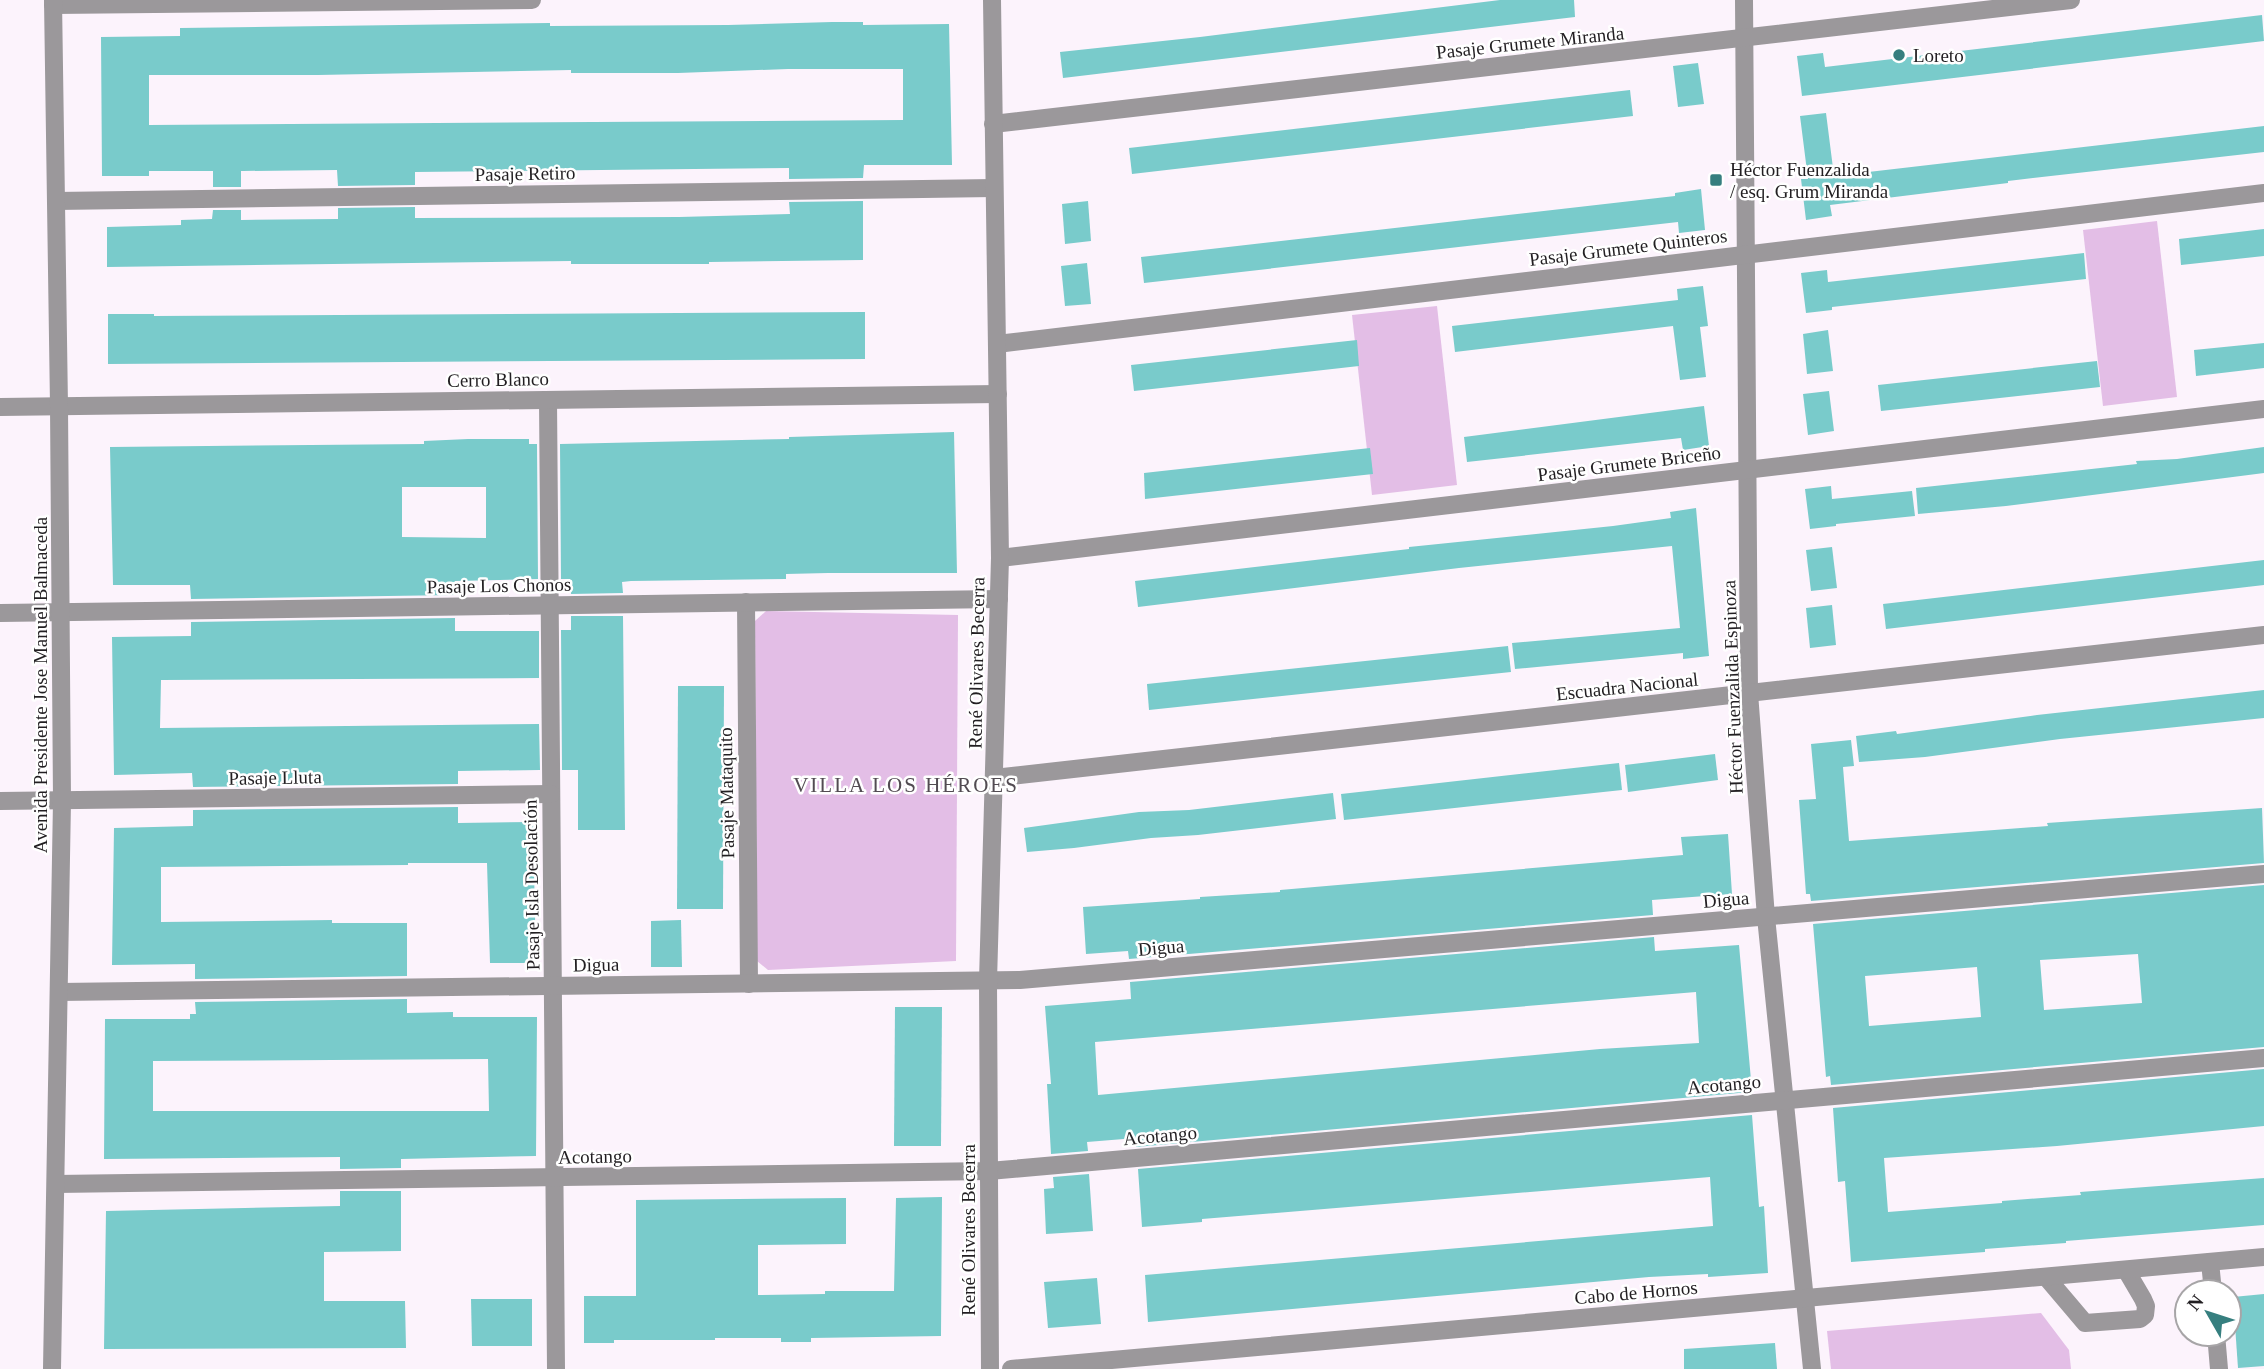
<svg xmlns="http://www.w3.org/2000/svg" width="2264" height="1369" viewBox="0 0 2264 1369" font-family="'Times New Roman',serif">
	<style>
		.green { fill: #e3bee6 }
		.building { fill: #79cbcb; fill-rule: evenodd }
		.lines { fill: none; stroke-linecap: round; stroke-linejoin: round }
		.minor { stroke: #9b989b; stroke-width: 18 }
		.poi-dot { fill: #367f7f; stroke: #fff; stroke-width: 2.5 }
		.labels { text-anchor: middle; stroke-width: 5; stroke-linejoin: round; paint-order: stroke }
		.street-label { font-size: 19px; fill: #221f22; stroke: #fff }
		.poi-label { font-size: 19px; fill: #221f22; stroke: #fff; text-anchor: start }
		.neighbourhood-label { font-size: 21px; letter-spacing: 2px; fill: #524b52; stroke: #fff }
	</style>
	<rect width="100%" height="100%" fill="#fcf3fc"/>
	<g class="green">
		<polygon points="2157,221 2177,397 2103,406 2083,230"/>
		<polygon points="1437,306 1457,485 1372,495 1352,315"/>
		<polygon points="766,611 958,615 956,961 768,970 757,961 755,621"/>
		<polygon points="2041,1313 2069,1350 2071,1369 1831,1369 1827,1331"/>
	</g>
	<g class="building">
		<polygon points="1500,0 1574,0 1575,17 1063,78 1060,52 1200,37"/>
		<polygon points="2262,15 2264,41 1802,96 1797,56 1823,53 1825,67"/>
		<path d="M 832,22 L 863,22 L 863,25 L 949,24 L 952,165 L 864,165 L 863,178 L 789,179 L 789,168 L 415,172 L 415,185 L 338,186 L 337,170 L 243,171 L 241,171 L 241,187 L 213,187 L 213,171 L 149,171 L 149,176 L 102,176 L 101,37 L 180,36 L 180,28 L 550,23 L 550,26 L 728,25 ZM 788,69 L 903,69 L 903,120 L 149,125 L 149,75 L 318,75 L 571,70 L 571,73 L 678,73 Z"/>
		<polygon points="1698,63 1704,104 1678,107 1673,66"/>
		<polygon points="1630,90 1633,116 1132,174 1129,148"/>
		<polygon points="1826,113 1834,176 2264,126 2264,152 2033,178 2008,181 2008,183 1830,205 1832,216 1806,220 1801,179 1808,179 1800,116"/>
		<polygon points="1701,189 1705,230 1679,233 1678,222 1144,283 1141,257 1675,196 1675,193"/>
		<polygon points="863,201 863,260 709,262 709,264 571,264 571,261 107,267 107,227 181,225 181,220 212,219 213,210 241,210 241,220 338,219 338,208 415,207 415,218 679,217 790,214 789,202"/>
		<polygon points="1088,201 1091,241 1065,244 1062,204"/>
		<polygon points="2264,229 2264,256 2181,265 2179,239"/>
		<polygon points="2084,253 2086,279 1832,307 1832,310 1806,313 1801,273 1827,270 1828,282"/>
		<polygon points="1087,263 1091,304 1065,306 1061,266"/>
		<polygon points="1703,286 1708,326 1700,327 1706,377 1680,380 1673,326 1455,352 1452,326 1678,300 1677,289"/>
		<polygon points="865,312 865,359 108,364 108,314 154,314 154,316"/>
		<polygon points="1828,330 1833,371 1807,374 1803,334"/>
		<polygon points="1357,340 1359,366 1134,391 1131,365"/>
		<polygon points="2264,343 2264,368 2196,376 2194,350"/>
		<polygon points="2097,361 2100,387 1881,411 1878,385"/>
		<polygon points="1829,391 1834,431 1808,435 1803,394"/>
		<polygon points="1704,406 1709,446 1683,450 1681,438 1467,462 1464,437"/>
		<polygon points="954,432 957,573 828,573 786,574 786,579 631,581 622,582 623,593 571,594 570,579 561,579 560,444 789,439 789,437"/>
		<path d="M 468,439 L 529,439 L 529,444 L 537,444 L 538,579 L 455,581 L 455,595 L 191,599 L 190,585 L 113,585 L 110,447 L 424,444 L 424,441 ZM 402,487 L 486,487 L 486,538 L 402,537 Z"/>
		<polygon points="2264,447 2264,473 2006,506 1918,514 1916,488 2137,464 2136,461 2177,459"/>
		<polygon points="1370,448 1373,474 1145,499 1144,473"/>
		<polygon points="1831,486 1832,499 1912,491 1915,516 1836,524 1836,526 1810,529 1805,489"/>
		<polygon points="1696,508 1709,656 1683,659 1683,653 1515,669 1512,643 1680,628 1672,546 1459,568 1138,607 1135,581 1409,549 1409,547 1613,526 1671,518 1670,512"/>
		<polygon points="1832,547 1837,588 1811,591 1806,550"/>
		<polygon points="2264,560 2264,585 1886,629 1883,604"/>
		<polygon points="1832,605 1836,645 1810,648 1806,608"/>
		<polygon points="571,616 623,616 625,830 578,830 578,770 562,770 561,630 571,630"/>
		<polygon points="455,618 455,631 539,631 539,678 161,680 160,728 539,724 540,770 458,771 458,784 193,787 192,773 114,775 112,637 191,636 191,622"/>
		<polygon points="1508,646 1511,672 1149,710 1147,684"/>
		<polygon points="678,686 724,686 723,909 677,909"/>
		<polygon points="2264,690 2264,718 2060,739 1925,757 1859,762 1856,736 1896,731 1897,734 2037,715"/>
		<polygon points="1851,740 1854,766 1843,767 1849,841 2048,826 2047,823 2262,808 2264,863 1811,901 1810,894 1806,894 1799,800 1816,799 1811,744"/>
		<polygon points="1715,754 1718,780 1628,792 1625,765"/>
		<polygon points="1619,763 1622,790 1344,820 1341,794"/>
		<polygon points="1333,793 1336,819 1198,835 1151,838 1074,848 1027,852 1024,828 1139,812 1189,810"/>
		<polygon points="458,807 458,823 533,822 536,963 490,963 487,863 408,863 408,865 161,867 161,922 332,920 332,923 407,923 407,976 195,979 195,964 112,965 114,828 193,826 193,810"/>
		<polygon points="1728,834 1732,894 1652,900 1653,915 1129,959 1128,951 1086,954 1083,907 1200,899 1200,897 1280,892 1280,890 1683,855 1681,837"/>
		<path d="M 2264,885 L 2264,1047 L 1831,1085 L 1830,1076 L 1826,1077 L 1813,924 ZM 2138,954 L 2142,1003 L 2044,1010 L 2040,960 ZM 1977,967 L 1981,1017 L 1869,1026 L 1865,976 Z"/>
		<polygon points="681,920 682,967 651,967 651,921"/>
		<path d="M 1654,937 L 1655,951 L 1739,945 L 1751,1080 L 1749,1080 L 1750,1092 L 1136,1147 L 1136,1138 L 1087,1142 L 1088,1151 L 1051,1154 L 1047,1084 L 1051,1084 L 1045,1006 L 1131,999 L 1130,982 ZM 1696,992 L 1699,1043 L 1600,1049 L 1098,1095 L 1095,1042 Z"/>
		<path d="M 407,999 L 407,1013 L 453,1012 L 453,1017 L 537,1017 L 536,1156 L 401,1159 L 401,1168 L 340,1169 L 340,1157 L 104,1159 L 105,1019 L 190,1019 L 190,1014 L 196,1014 L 195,1002 ZM 488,1059 L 489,1111 L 153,1111 L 153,1061 Z"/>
		<polygon points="895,1007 942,1007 941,1146 894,1146"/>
		<polygon points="2264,1069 2264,1126 2057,1146 1884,1158 1888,1212 2002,1203 2002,1201 2081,1195 2080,1192 2264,1178 2264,1225 2066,1241 2066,1243 1985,1249 1985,1252 1851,1262 1845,1181 1838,1182 1833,1108"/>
		<polygon points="1752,1115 1759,1207 1764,1206 1768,1273 1708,1277 1708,1274 1649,1277 1148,1322 1145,1275 1713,1226 1710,1177 1202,1219 1202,1222 1142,1227 1138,1169"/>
		<polygon points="1089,1174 1093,1231 1046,1234 1044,1189 1054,1188 1053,1177"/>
		<polygon points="340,1191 401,1191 401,1251 324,1252 324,1301 405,1301 406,1348 104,1349 106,1211 340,1206"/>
		<polygon points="942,1197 941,1336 811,1338 811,1342 781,1342 781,1338 715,1338 715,1340 614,1340 614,1343 584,1343 584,1296 636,1296 636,1200 846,1198 846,1244 758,1245 758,1295 825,1294 825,1291 894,1291 896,1198"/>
		<polygon points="1097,1278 1101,1324 1048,1328 1044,1282"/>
		<polygon points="2264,1294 2264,1366 2238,1368 2233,1297"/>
		<polygon points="471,1299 532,1299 532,1346 472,1346"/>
		<polygon points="1775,1343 1777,1369 1684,1369 1684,1349"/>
	</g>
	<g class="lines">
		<g class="minor">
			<polyline points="1744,0 1749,693 1766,917 1812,1369"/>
			<polyline points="53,5 532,0"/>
			<polyline points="993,124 2071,0"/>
			<polyline points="56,201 994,188"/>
			<polyline points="997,344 2264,193"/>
			<polyline points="548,400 556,1369"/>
			<polyline points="0,407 998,394"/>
			<polyline points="1000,558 2264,409"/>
			<polyline points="746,602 749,984"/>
			<polyline points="0,613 999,599"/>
			<polyline points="994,778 2264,635"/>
			<polyline points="0,801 551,794"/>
			<polyline points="59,992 1020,980 2264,874"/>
			<polyline points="56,1184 989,1171 2264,1058"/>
			<polyline points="2210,1262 2213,1292"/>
			<polyline points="2046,1277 2085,1323 2140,1319 2145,1315 2146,1306 2143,1299 2126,1270"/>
			<polyline points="2216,1334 2219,1369"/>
			<polyline points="52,1369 62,801 59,406 53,0"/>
			<polyline points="990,1369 988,981 1000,558 992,0"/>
			<polyline points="1011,1369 2264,1257"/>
		</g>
	</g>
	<g class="poi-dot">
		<circle cx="1899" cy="55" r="7"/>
		<rect x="1709" y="173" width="14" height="14" rx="3.5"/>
	</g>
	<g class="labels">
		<g class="street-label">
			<text transform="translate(1530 42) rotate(-6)" y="7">Pasaje Grumete Miranda</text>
			<text transform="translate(525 173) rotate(-1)" y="7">Pasaje Retiro</text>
			<text transform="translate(1628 247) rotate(-7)" y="7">Pasaje Grumete Quinteros</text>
			<text transform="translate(498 379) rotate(-1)" y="7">Cerro Blanco</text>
			<text transform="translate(1629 463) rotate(-7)" y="7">Pasaje Grumete Briceño</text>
			<text transform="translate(499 585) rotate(-1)" y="7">Pasaje Los Chonos</text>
			<text transform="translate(976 663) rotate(-89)" y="7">René Olivares Becerra</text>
			<text transform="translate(40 685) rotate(-90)" y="7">Avenida Presidente Jose Manuel Balmaceda</text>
			<text transform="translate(1627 686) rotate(-6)" y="7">Escuadra Nacional</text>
			<text transform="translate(1732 687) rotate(-92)" y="7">Héctor Fuenzalida Espinoza</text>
			<text transform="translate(275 777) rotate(-1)" y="7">Pasaje Lluta</text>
			<text transform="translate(726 793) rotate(-91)" y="7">Pasaje Mataquito</text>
			<text transform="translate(531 885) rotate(-91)" y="7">Pasaje Isla Desolación</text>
			<text transform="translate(1726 899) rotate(-5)" y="7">Digua</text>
			<text transform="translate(1161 947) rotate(-5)" y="7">Digua</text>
			<text transform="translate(596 964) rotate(-1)" y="7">Digua</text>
			<text transform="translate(1724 1084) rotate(-5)" y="7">Acotango</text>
			<text transform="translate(1160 1135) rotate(-5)" y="7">Acotango</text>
			<text transform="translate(595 1156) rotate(-1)" y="7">Acotango</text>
			<text transform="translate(968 1230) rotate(-90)" y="7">René Olivares Becerra</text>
			<text transform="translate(1636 1292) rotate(-5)" y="7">Cabo de Hornos</text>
		</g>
		<g class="poi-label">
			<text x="1913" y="62">Loreto</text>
			<text x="1730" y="176">Héctor Fuenzalida<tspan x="1730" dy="22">/ esq. Grum Miranda</tspan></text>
		</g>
		<g class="neighbourhood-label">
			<text x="906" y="792">VILLA LOS HÉROES</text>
		</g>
	</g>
	<g transform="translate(2208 1313) rotate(309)"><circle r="33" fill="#ffffff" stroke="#a7a5a7" stroke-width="2"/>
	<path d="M0-5L12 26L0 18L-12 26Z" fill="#367f7f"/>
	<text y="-10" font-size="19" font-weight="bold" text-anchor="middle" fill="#221f22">N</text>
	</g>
</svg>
